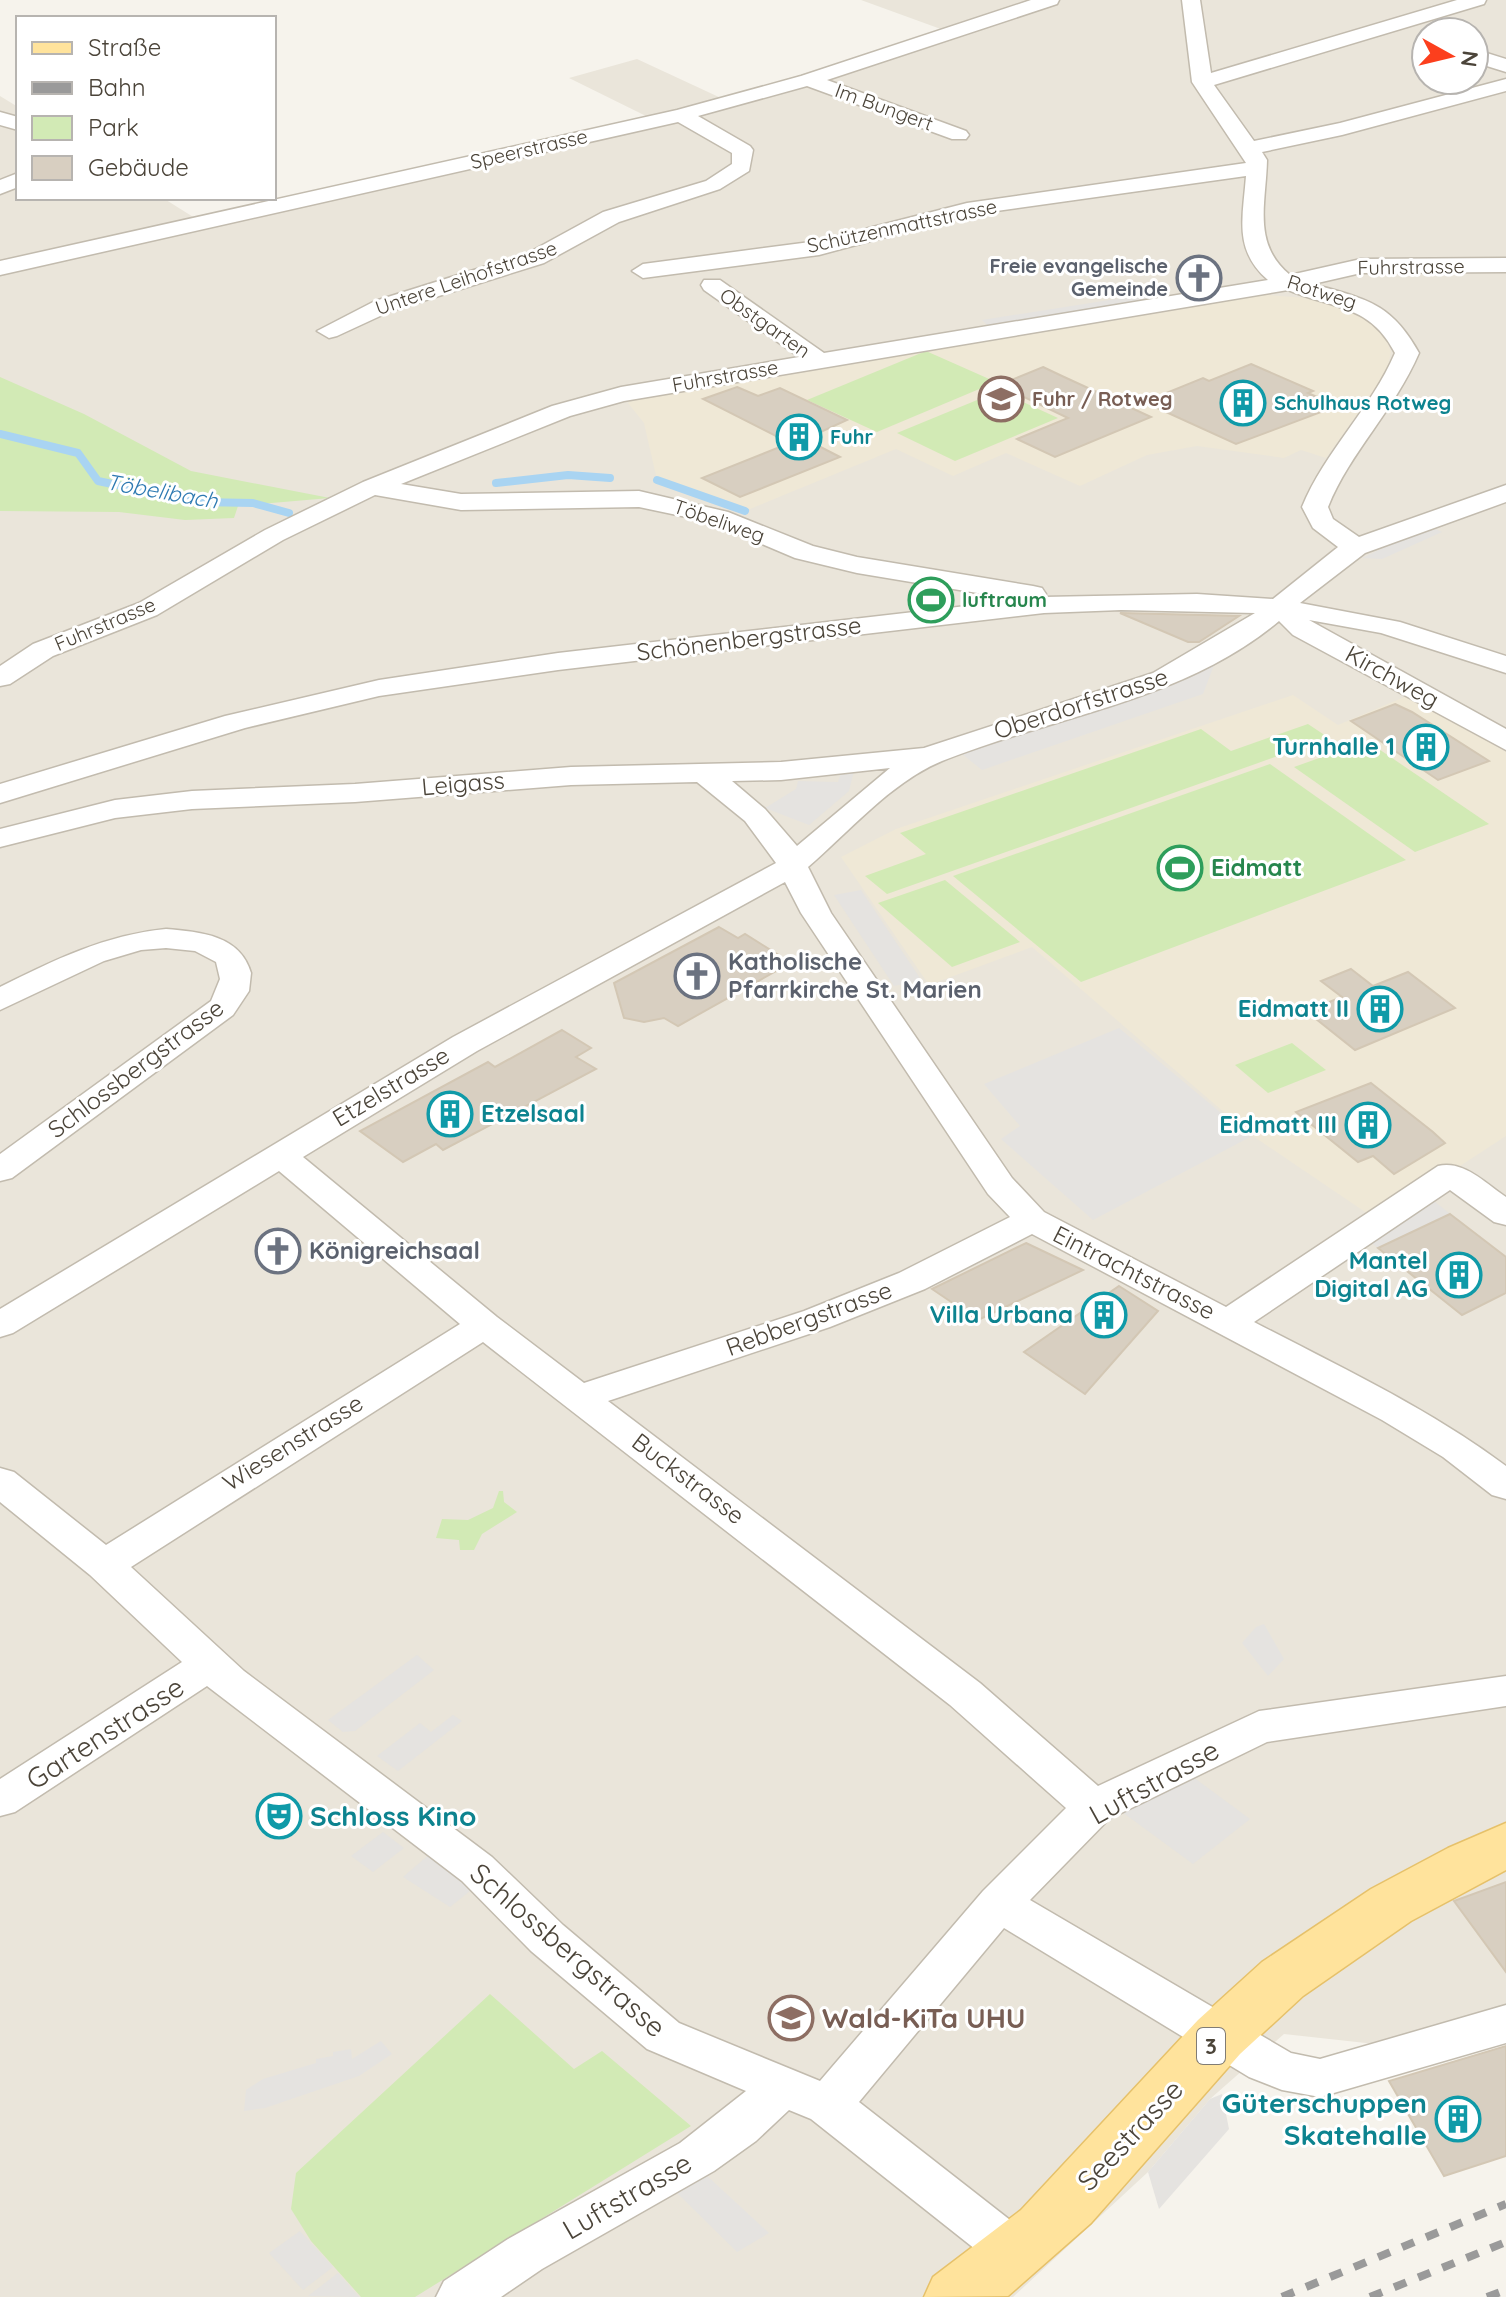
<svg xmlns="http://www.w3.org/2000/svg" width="1506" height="2297" viewBox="0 0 1506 2297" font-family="Quicksand,sans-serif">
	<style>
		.residential { fill: #eae5da; fill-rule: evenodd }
		.education { fill: #efe8d6 }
		.green { fill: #d2eab5 }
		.parking { fill: #e5e3e0 }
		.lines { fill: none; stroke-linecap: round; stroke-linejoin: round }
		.stream { stroke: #a9d4f2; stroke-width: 8 }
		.building { fill: #d8cfc1; stroke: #d3c7b4; stroke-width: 2 }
		.minor-casing { stroke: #c2bbae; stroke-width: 3 }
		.major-casing { stroke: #e6c16a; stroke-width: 3 }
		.minor { fill: #fff; fill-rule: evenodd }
		.major { fill: #ffe39c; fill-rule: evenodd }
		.rail { stroke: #9a9a9a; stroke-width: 8; stroke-dasharray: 13 13; stroke-linecap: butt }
		.labels { text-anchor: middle; stroke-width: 6; stroke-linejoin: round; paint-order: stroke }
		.far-street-label { font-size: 20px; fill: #4b4439; stroke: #fff }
		.far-worship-label { font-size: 20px; font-weight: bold; fill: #5b616d; stroke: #fff; text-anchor: end }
		.far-education-label { font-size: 20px; font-weight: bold; fill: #785e54; stroke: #fff; text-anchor: start }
		.far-culture-label { font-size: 20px; font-weight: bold; fill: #0d838f; stroke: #fff; text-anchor: start }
		.far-leisure-label { font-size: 20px; font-weight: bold; fill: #27864d; stroke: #fff; text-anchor: start }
		.far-water-label { font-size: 22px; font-style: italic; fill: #2e7ab2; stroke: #fff }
		.shield { fill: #fff; stroke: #817c74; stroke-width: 2 }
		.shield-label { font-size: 22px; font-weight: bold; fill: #4b4439 }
		.street-label { font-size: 24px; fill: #4b4439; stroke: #fff }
		.culture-label { font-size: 24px; font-weight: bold; fill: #0d838f; stroke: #fff; text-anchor: end }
		.leisure-label { font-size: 24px; font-weight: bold; fill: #27864d; stroke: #fff; text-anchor: start }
		.worship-label { font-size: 24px; font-weight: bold; fill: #5b616d; stroke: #fff; text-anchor: start }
		.near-street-label { font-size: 28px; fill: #4b4439; stroke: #fff }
		.near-culture-label { font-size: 28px; font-weight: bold; fill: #0d838f; stroke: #fff; text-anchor: start }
		.near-education-label { font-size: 28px; font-weight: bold; fill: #785e54; stroke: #fff; text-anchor: start }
	</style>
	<rect width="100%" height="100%" fill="#f6f3ec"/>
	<path class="residential" d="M 861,0 L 1506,0 L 1506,2006 L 1384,2045 L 1284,2034 L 1210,2099 L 1148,2172 L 1013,2297 L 0,2297 L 0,96 L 18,107 L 18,198 L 163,198 L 198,220 L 648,117 L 569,78 L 637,59 L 721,98 L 949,32 ZM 1426,32 L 1474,32 L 1474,80 L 1426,80 Z"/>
	<g class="education">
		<polygon points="1255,294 1320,299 1369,318 1384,334 1391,352 1386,374 1326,458 1301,450 1284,458 1197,446 1147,455 1080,486 1006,453 953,476 896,449 745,511 657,480 644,423 628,403 640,396"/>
		<polygon points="1293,695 1338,725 1409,695 1506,752 1506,1136 1377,1220 1247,1132 1032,947 929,985 841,857 896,829"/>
	</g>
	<g class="green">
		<polygon points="926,351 996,382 877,432 807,400"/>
		<polygon points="0,377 84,414 191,471 330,498 238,506 234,518 185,520 119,512 0,511"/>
		<polygon points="999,391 1058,418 955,461 897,433"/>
		<polygon points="1308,724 1329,738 887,894 865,876 926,854 900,833 1201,729 1231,751"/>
		<polygon points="1367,741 1489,824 1415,852 1294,767"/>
		<polygon points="1270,764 1406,860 1081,982 953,876"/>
		<polygon points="945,880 1020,942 952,967 878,903"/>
		<polygon points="1292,1043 1326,1070 1268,1093 1235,1065"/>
		<polygon points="499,1491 503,1491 504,1502 517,1512 482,1534 474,1550 460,1550 459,1540 436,1538 442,1519 468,1520 493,1508"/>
		<polygon points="490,1994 574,2069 602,2051 691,2126 415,2297 361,2297 311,2241 291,2209 296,2173"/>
	</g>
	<g class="parking">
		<polygon points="1160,292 1172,298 990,328 982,320"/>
		<polygon points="1429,526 1442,532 1382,559 1362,558"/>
		<polygon points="1214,665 1203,694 982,770 962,754 1175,684"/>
		<polygon points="842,770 854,771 849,791 809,825 765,808 796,789 798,781 838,782"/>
		<polygon points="861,890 922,981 894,986 834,895"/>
		<polygon points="1119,1028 1250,1137 1093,1220 1001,1139 1020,1126 984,1084"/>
		<polygon points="1434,1201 1450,1214 1378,1248 1361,1235"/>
		<polygon points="1264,1624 1284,1659 1268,1676 1242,1643 1256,1627"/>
		<polygon points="417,1655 434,1670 355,1731 343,1732 328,1720"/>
		<polygon points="453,1715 462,1721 398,1771 377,1756 420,1723 431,1732"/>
		<polygon points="1189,1774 1250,1819 1193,1864 1118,1809"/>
		<polygon points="383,1832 404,1848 373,1872 351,1856"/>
		<polygon points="431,1853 475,1887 450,1907 403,1877"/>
		<polygon points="381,2041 392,2054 359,2076 265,2108 244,2111 246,2090 263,2079 316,2063 316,2059 333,2056 333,2052 351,2049 352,2059"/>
		<polygon points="1222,2094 1229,2129 1159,2209 1148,2172 1210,2099"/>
		<polygon points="703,2172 769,2233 737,2252 672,2188"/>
		<polygon points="300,2231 333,2267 303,2290 269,2253"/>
		<polygon points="338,2273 359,2297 308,2296"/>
	</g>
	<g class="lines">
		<g class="stream">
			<polyline points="0,434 78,453 98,481 198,502 253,503 289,513"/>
			<polyline points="657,480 745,511"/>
			<polyline points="496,483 568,475 610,478"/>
		</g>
	</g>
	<g class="building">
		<polygon points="1251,364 1313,391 1308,393 1337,406 1236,444 1144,402 1203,378 1209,381"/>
		<polygon points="1043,367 1062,376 1151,417 1055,457 1017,439 1068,418 999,385"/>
		<polygon points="737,387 758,396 780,388 847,420 805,439 840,457 740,497 702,478 790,443 703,399"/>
		<polygon points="1120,613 1121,613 1239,616 1199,642 1188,642"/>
		<polygon points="1395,704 1412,712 1489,761 1438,780 1351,721"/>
		<polygon points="719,927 738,938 745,934 777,954 770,958 785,966 678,1026 664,1018 644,1022 624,1018 614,983"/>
		<polygon points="1351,969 1373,986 1408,972 1455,1008 1355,1050 1306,1011 1342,997 1321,981"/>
		<polygon points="562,1030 591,1048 576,1057 596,1069 443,1150 436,1144 403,1162 360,1131 488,1062 495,1067"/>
		<polygon points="1371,1083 1433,1132 1445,1143 1394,1174 1373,1156 1358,1162 1296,1112"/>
		<polygon points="1450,1214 1506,1257 1506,1293 1462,1315 1378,1248"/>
		<polygon points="1026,1243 1083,1270 978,1320 932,1289"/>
		<polygon points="1119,1286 1158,1311 1085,1394 1024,1352"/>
		<polygon points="1506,1882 1506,1972 1454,1901"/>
		<polygon points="1506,2046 1506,2156 1444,2176 1389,2081"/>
	</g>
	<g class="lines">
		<g class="minor-casing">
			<g id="minor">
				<polygon points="1031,0 1059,0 1057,4 827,80 966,131 969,135 966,139 952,139 807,86 698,116 750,146 753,150 749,171 720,189 619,222 544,263 391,311 337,336 329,338 317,331 375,301 528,253 603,212 706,181 732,164 732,153 678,122 0,275 0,261 677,110 801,76"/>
				<path d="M 1182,0 L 1200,0 L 1211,73 L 1457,0 L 1486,0 L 1484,4 L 1214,85 L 1254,141 L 1340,123 L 1506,79 L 1506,91 L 1342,135 L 1262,152 L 1267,160 C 1266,204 1252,244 1290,275 L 1361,259 L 1506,258 L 1506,272 L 1361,273 L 1313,284 C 1365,299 1391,302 1419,353 C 1394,411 1350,452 1328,507 L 1333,519 L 1359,537 L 1506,485 L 1506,502 L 1365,553 L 1300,603 L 1400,622 L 1506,656 L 1506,673 L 1381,633 L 1309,620 L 1506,729 L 1506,750 L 1293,635 L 1279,621 C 1184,701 1054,716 942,761 C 891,782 849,832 808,867 L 831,913 L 1012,1178 L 1044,1212 L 1226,1307 L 1438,1166 C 1464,1160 1485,1183 1506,1197 L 1506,1225 L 1494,1222 L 1450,1190 L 1254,1322 C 1340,1367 1428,1408 1506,1466 L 1506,1499 L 1492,1495 L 1443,1457 L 1382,1420 L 1032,1234 L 925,1289 L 830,1327 L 608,1401 L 980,1683 L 1098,1786 L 1259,1711 L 1506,1676 L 1506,1706 L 1267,1742 L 1109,1819 L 1030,1900 L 1291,2053 L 1320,2059 L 1506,2005 L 1506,2043 L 1320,2097 L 1282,2090 L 1249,2077 L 1004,1928 L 859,2102 L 1033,2238 L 1040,2253 L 1033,2268 L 1016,2274 L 999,2268 L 811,2119 L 789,2110 L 756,2141 L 714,2171 L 542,2269 L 501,2297 L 436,2297 L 444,2281 L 508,2239 L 680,2143 L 746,2091 L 647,2049 L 531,1951 L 462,1881 L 207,1686 L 15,1812 L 0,1816 L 0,1779 L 182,1662 L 90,1575 L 0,1502 L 0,1468 L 14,1472 L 106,1545 L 460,1324 L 279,1171 L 13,1333 L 0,1337 L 0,1309 L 453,1037 L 776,863 L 745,821 L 697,782 L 571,785 L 355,802 L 192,809 L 115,818 L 0,847 L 0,829 L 115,800 L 192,791 L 355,784 L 571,767 L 781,762 L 924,748 L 1153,673 L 1255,613 L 1121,610 L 1044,613 L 558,670 L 379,696 L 245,728 L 0,803 L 0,784 L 225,716 L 379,680 L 558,653 L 1019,600 L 857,573 L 795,558 L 710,522 L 639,507 L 461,510 L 375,495 L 283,540 L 157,615 L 53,656 L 10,684 L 0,686 L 0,666 L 33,644 L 139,603 L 265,530 L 363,482 L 552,406 L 621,387 L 799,357 L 704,290 L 701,285 L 704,280 L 720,280 L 824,353 L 1268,280 C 1233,250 1243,217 1246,176 L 968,215 L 819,255 L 643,278 L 632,271 L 643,264 L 818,241 L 967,203 L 1246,163 L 1192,82 ZM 1288,290 C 1333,309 1370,304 1395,353 C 1371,409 1325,451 1302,507 L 1313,528 L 1338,547 L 1273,599 L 1197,594 L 1044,597 L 1046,594 L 1042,588 L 1033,586 L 857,557 L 813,546 L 728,512 L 639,491 L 461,494 L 401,484 L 570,416 L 624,401 ZM 890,768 L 797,846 L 765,809 L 732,781 L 781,780 ZM 785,882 L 801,913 L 988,1194 L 1010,1217 L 899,1273 L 804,1311 L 584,1383 L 497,1317 L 303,1157 L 477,1051 ZM 483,1342 L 950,1705 L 1066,1808 L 983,1891 L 820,2081 L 679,2023 L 563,1925 L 492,1857 L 244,1671 L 131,1567 Z"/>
				<polygon points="1474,49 1506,59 1506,72 1474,62"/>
				<polygon points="0,112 18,117 18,130 0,125"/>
				<polygon points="18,173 18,187 0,194 0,180"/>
				<path d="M 166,929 C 201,932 240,935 251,973 L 249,991 L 233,1015 L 12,1178 L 0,1181 L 0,1154 L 211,1001 L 220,979 L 216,962 L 195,951 L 166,948 L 141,950 L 104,961 L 0,1010 L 0,987 C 54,960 105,935 166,929 Z"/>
			</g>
		</g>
		<g class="major-casing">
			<polygon id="major" points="1506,1823 1506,1870 1411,1921 1303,1996 1240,2054 1091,2223 1008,2296 924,2297 933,2277 1021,2210 1198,2020 1262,1962 1371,1889 1448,1848"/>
		</g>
		<use href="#minor" class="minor"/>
		<use href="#major" class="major"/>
		<g class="rail">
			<polyline points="1282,2297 1506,2204"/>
			<polyline points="1370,2297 1506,2242"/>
			<polyline points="1487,2297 1506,2290"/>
		</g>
	</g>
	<defs>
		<g id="church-ring" transform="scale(2.3)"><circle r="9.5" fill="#fff" stroke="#6b7280" stroke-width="1.5"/><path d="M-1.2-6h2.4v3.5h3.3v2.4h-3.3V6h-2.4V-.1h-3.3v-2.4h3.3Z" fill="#6b7280"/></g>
		<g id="school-ring" transform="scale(2.3)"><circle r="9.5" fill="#fff" stroke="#8d6e63" stroke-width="1.5"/><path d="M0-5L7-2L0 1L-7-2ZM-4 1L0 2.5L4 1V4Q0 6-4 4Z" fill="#8d6e63"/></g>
		<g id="building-ring" transform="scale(2.3)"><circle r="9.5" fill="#fff" stroke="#0f9aa8" stroke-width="1.5"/><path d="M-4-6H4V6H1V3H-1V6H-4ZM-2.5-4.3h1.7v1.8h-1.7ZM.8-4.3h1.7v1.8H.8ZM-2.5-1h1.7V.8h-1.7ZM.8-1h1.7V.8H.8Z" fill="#0f9aa8"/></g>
		<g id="stadium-ring" transform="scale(2.3)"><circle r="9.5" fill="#fff" stroke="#2e9e5b" stroke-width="1.5"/><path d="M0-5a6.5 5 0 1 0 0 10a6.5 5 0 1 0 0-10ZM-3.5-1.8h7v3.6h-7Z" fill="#2e9e5b"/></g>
		<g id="theatre-ring" transform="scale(2.3)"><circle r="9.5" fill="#fff" stroke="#0f9aa8" stroke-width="1.5"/><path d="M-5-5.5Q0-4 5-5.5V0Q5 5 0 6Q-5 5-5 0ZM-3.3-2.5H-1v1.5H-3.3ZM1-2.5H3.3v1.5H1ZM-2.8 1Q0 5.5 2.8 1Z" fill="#0f9aa8"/></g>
	</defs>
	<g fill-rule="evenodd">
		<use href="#church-ring" x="1199" y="278"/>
		<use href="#school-ring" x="1001" y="399"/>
		<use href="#building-ring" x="1243" y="403"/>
		<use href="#building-ring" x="799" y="437"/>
		<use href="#stadium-ring" x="931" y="600"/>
		<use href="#building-ring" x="1426" y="747"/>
		<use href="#stadium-ring" x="1180" y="868"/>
		<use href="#church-ring" x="697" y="976"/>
		<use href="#building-ring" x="1380" y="1009"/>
		<use href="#building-ring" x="450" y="1114"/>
		<use href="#building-ring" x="1368" y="1125"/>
		<use href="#church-ring" x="278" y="1251"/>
		<use href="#building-ring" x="1459" y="1275"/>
		<use href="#building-ring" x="1104" y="1315"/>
		<use href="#theatre-ring" x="279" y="1816"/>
		<use href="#school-ring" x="791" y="2018"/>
		<use href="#building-ring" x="1458" y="2119"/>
	</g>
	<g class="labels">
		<g class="far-street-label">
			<text transform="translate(884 107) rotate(20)" y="7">Im Bungert</text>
			<text transform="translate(529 149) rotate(-13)" y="7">Speerstrasse</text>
			<text transform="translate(902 226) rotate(-12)" y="7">Schützenmattstrasse</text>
			<text transform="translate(1411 267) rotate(-1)" y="7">Fuhrstrasse</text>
			<text transform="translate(466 278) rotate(-19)" y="7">Untere Leihofstrasse</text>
			<text transform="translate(1322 292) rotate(18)" y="7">Rotweg</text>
			<text transform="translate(765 323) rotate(35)" y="7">Obstgarten</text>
			<text transform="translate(725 376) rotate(-10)" y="7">Fuhrstrasse</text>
			<text transform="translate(719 521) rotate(19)" y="7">Töbeliweg</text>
			<text transform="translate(105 624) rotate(-23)" y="7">Fuhrstrasse</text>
		</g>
		<g class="far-worship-label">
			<text x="1168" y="273">Freie evangelische<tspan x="1168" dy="23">Gemeinde</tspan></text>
		</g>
		<g class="far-education-label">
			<text x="1032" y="406">Fuhr / Rotweg</text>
		</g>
		<g class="far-culture-label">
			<text x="1274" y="410">Schulhaus Rotweg</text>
			<text x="830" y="444">Fuhr</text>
		</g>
		<g class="far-leisure-label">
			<text x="962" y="607">luftraum</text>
		</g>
		<g class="far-water-label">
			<text transform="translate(162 491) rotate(10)" y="8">Töbelibach</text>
		</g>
		<rect class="shield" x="1197" y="2028" width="28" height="36" rx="6"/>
		<g class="shield-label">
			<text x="1211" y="2054">3</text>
		</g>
		<g class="street-label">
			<text transform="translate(749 639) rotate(-7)" y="8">Schönenbergstrasse</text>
			<text transform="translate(1392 677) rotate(29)" y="8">Kirchweg</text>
			<text transform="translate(1081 704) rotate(-18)" y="8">Oberdorfstrasse</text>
			<text transform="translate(463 784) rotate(-5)" y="8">Leigass</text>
			<text transform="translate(136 1069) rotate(-37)" y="8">Schlossbergstrasse</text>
			<text transform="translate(391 1087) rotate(-31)" y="8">Etzelstrasse</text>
			<text transform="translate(1134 1273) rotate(27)" y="8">Eintrachtstrasse</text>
			<text transform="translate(809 1319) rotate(-20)" y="8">Rebbergstrasse</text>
			<text transform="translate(293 1443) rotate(-32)" y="8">Wiesenstrasse</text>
			<text transform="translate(688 1479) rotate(37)" y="8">Buckstrasse</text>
		</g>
		<g class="culture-label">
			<text x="1395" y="755">Turnhalle 1</text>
			<text x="1349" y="1017">Eidmatt II</text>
			<text x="481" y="1122" text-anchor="start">Etzelsaal</text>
			<text x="1337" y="1133">Eidmatt III</text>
			<text x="1428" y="1269">Mantel<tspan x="1428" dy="28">Digital AG</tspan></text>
			<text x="1073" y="1323">Villa Urbana</text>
		</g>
		<g class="leisure-label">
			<text x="1211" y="876">Eidmatt</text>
		</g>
		<g class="worship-label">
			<text x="728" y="970">Katholische<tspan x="728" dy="28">Pfarrkirche St. Marien</tspan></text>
			<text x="309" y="1259">Königreichsaal</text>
		</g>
		<g class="near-street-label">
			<text transform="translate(105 1733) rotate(-33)" y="10">Gartenstrasse</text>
			<text transform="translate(1154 1782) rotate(-29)" y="10">Luftstrasse</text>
			<text transform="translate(568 1950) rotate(41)" y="10">Schlossbergstrasse</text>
			<text transform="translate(1130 2135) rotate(-47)" y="10">Seestrasse</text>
			<text transform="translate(627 2196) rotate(-30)" y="10">Luftstrasse</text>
		</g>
		<g class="near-culture-label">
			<text x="310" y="1826">Schloss Kino</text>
			<text x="1427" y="2113" text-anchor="end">Güterschuppen<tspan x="1427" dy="32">Skatehalle</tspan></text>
		</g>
		<g class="near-education-label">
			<text x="822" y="2028">Wald-KiTa UHU</text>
		</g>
	</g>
	<rect x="16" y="16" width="260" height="184" fill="#ffffff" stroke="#b7b4b0" stroke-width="2"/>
	<rect x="32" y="42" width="40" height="12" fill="#ffe39c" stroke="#b7b4b0" stroke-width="2"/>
	<text x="88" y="56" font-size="24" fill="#4b4439">Straße</text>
	<rect x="32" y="82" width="40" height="12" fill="#9a9a9a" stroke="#b7b4b0" stroke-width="2"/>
	<text x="88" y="96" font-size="24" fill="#4b4439">Bahn</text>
	<rect x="32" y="116" width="40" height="24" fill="#d2eab5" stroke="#b7b4b0" stroke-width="2"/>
	<text x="88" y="136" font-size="24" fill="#4b4439">Park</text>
	<rect x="32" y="156" width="40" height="24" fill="#d8cfc1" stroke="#b7b4b0" stroke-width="2"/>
	<text x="88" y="176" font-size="24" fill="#4b4439">Gebäude</text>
	<g transform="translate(1450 56) rotate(98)"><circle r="38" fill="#ffffff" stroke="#b7b4b0" stroke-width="2"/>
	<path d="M0-6L14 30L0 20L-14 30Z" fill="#fc3f1d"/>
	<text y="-12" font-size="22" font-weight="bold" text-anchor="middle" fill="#4b4439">N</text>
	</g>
</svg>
